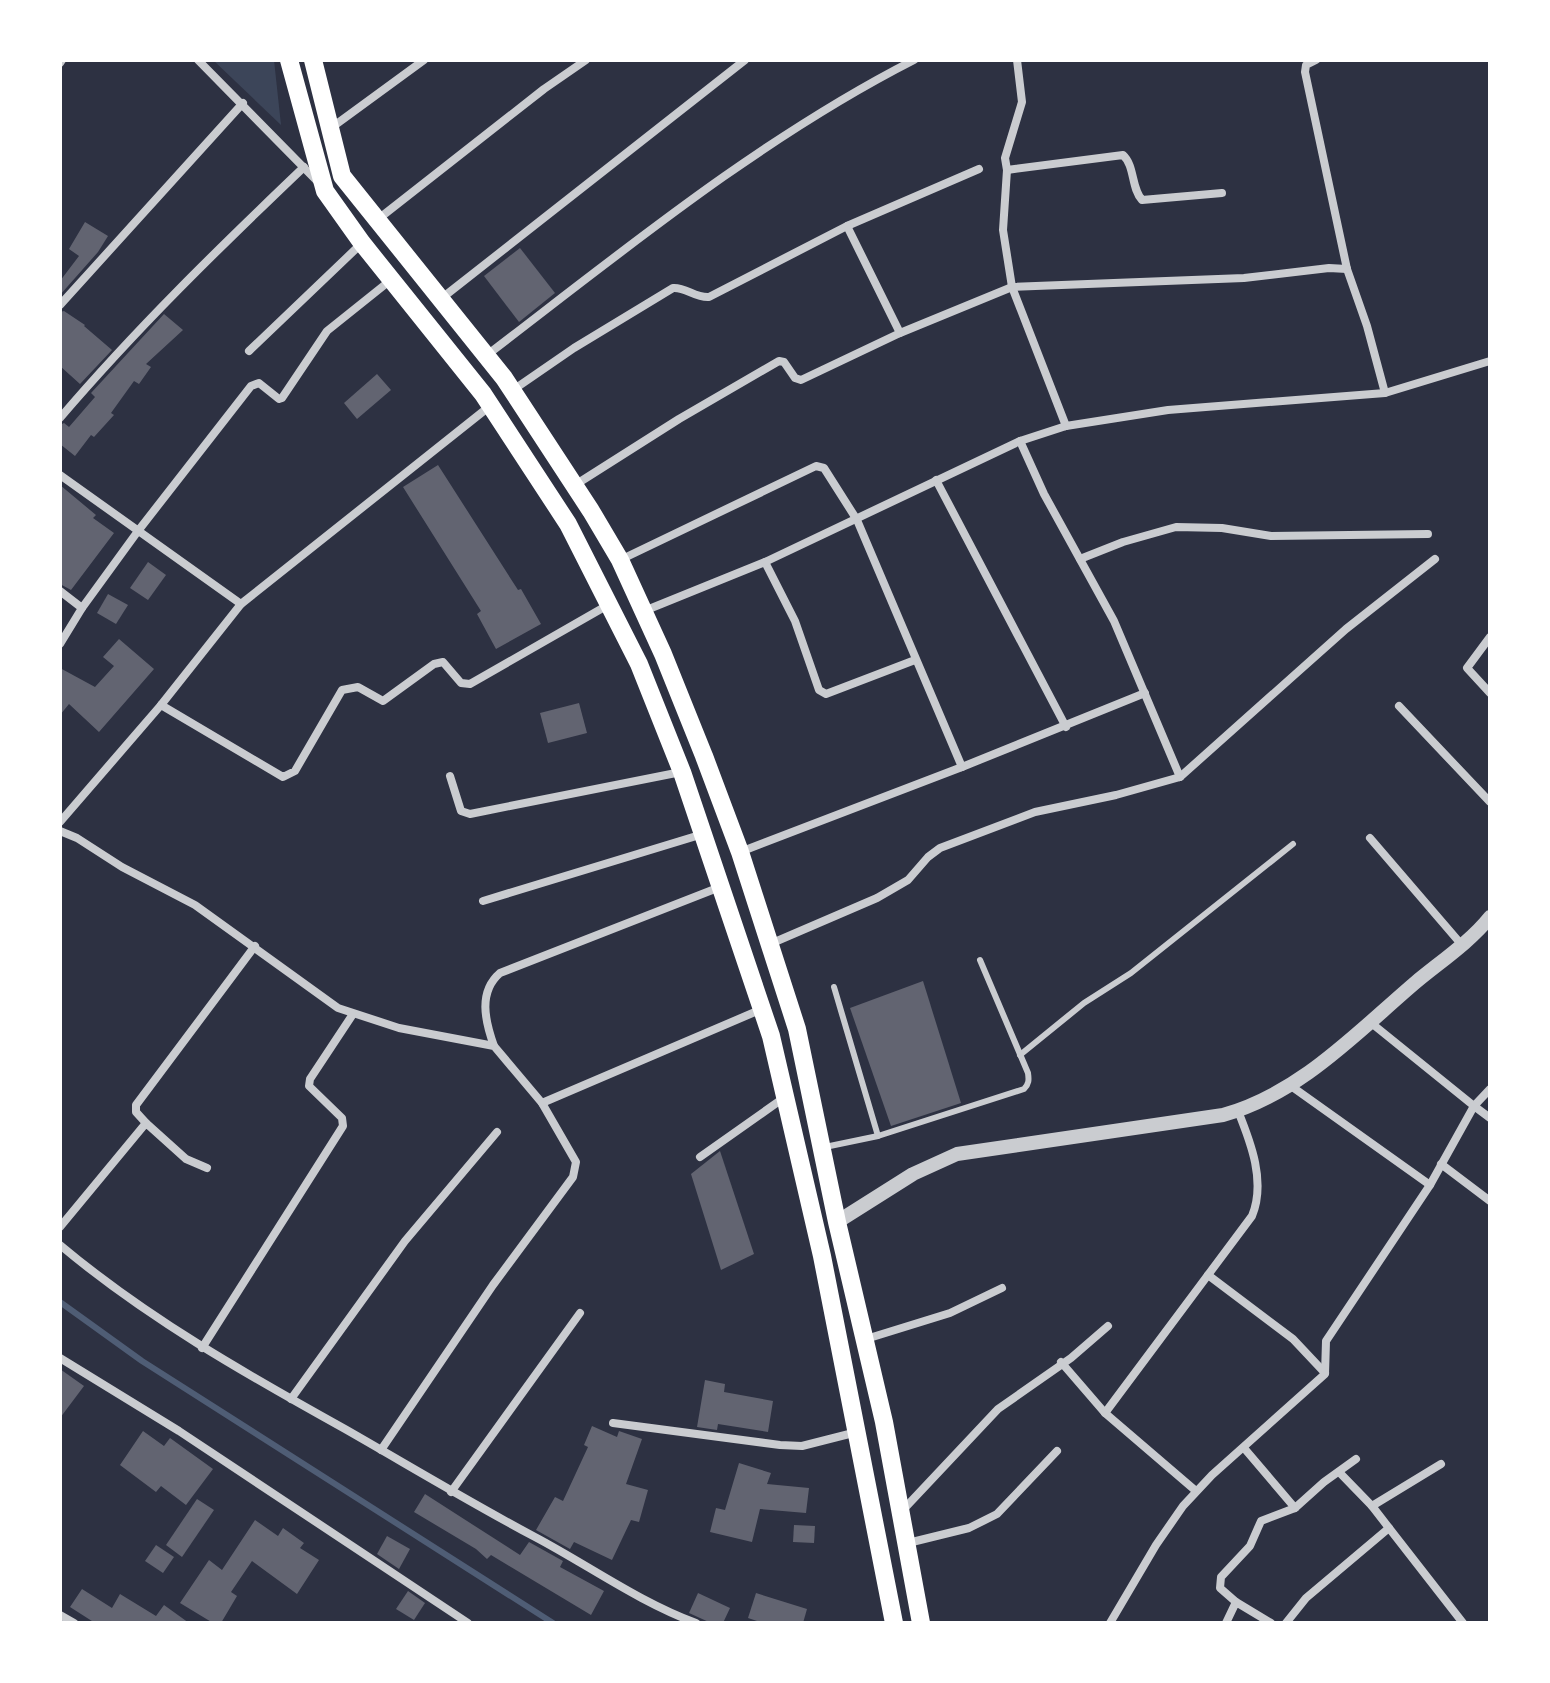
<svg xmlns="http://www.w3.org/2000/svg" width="1550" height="1683" viewBox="0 0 1550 1683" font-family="Raleway,sans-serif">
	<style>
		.green { fill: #3c4559 }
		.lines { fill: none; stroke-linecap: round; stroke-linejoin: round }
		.stream { stroke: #4f5d75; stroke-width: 6 }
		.building { fill: #626471 }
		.service { stroke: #caccd0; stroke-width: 6 }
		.minor { stroke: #caccd0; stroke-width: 8 }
		.tertiary { stroke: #caccd0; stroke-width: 14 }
		.trunk { stroke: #fff; stroke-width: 18 }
	</style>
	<rect width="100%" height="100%" fill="#2d3142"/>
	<polygon class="green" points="213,60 274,60 281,125"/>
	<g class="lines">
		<polyline class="stream" points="60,1302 142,1361 553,1623"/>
	</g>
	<g class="building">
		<polygon points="85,222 108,236 98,252 60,295 60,281 79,256 69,249"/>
		<polygon points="520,248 555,293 519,322 484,276"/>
		<polygon points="64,311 85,325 84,326 112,350 80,384 60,366 60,312"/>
		<polygon points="164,314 183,330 146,364 151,367 139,384 134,381 111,413 114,415 94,437 91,435 75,456 60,444 60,425 64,423 69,427 95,397 91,393"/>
		<polygon points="377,374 391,390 357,419 344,403"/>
		<polygon points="438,465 518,590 521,589 541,624 496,649 477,614 481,611 403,487"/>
		<polygon points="60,485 96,515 93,518 114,533 71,590 60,584"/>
		<polygon points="148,562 166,575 148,600 130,588"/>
		<polygon points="108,594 128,605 116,624 97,613"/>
		<polygon points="119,639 154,669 99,732 69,704 60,715 60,668 95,687 114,666 103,657"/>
		<polygon points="579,703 587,733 548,743 540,713"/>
		<polygon points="923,981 961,1103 891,1126 850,1008"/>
		<polygon points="720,1151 754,1254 721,1270 691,1174"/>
		<polygon points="60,1369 84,1386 60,1418"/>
		<polygon points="705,1380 725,1384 724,1392 773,1401 768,1432 718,1424 717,1430 697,1427"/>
		<polygon points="592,1426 617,1437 619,1431 642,1439 626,1484 648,1490 639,1522 631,1520 612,1560 574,1542 570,1549 536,1530 555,1497 563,1501 588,1447 584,1445"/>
		<polygon points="143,1431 164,1446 170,1438 213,1469 186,1505 161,1486 156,1492 120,1465"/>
		<polygon points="739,1463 771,1473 767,1484 809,1488 806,1513 760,1509 752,1542 710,1532 716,1508 725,1510"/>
		<polygon points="425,1494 520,1555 529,1542 563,1561 560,1567 604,1591 591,1615 491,1555 487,1559 476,1549 414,1512"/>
		<polygon points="197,1499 214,1510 182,1557 166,1545"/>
		<polygon points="255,1520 278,1536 283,1528 304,1543 300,1548 319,1560 297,1594 252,1561 231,1592 237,1596 221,1623 213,1623 180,1603 209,1560 222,1570"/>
		<polygon points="794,1525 815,1526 814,1543 793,1542"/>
		<polygon points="387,1536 410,1549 399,1569 377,1554"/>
		<polygon points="156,1545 174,1557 163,1573 145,1561"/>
		<polygon points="82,1589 112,1608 120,1594 156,1616 164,1605 189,1623 95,1623 70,1607"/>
		<polygon points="408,1591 425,1603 414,1620 396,1609"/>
		<polygon points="698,1593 730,1608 723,1623 711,1623 689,1613"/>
		<polygon points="756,1593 807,1609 803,1623 763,1623 748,1618"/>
	</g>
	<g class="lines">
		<g class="service">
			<polyline points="1020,1055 1084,1003 1131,973 1293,844"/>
			<path d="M 878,1136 L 1024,1089 C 1029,1084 1029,1080 1028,1073 L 980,960"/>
			<polyline points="825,1147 878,1136 834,987"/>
		</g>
		<g class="minor">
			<polyline points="198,60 317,181"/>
			<polyline points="1017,60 1022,102 1005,158 1007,170 1003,230 1012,287 1066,426"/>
			<polyline points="1316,60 1306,65 1305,72 1347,269 1367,326 1385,393"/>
			<polyline points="60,63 62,60"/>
			<polyline points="331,128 424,60"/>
			<path d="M 1007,170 L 1123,155 C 1135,166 1131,188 1142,200 L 1222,193"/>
			<polyline points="377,220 544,89 586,60"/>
			<polyline points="847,226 900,333"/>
			<polyline points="442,298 745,60"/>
			<polyline points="60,305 243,103"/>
			<polyline points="249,351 361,244"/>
			<path d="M 487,355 C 623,251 761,138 914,60"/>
			<path d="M 513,390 L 574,348 L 673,288 C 686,287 695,298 709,297 L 847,226 L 979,169"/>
			<path d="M 60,418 C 136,329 219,248 304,167"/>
			<polyline points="1020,441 1044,494 1114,621 1180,777"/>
			<polyline points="60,475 241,604"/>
			<polyline points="936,480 1066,727"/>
			<polyline points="575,485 679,419 779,361 784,362 795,378 801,380 900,333 1012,287 1244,278 1329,268 1347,269"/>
			<polyline points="1080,559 1123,542 1176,527 1222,528 1271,536 1428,534"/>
			<polyline points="620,560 816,466 824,468 857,520 962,767 740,852"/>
			<polyline points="765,562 795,621 819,690 826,694 915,660"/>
			<polyline points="60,591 82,608 60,644"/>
			<polyline points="82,608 138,531 251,386 259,383 279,399 282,398 327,331 392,279"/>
			<polyline points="644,611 765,562 1020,441 1066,426 1168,410 1385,393 1490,361"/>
			<polyline points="1490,637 1467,668 1490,693"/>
			<polyline points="161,705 283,777 295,771 342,690 358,687 383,701 434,664 443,662 461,683 470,684 608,605"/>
			<polyline points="1399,706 1490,802"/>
			<polyline points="962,767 1145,693"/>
			<polyline points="450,776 461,811 470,814 681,772"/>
			<polyline points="60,822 161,705 241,604 490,406"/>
			<polyline points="60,831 77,838 122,867 195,905 338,1008 399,1028 494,1046 542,1103 576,1162 573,1177 493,1285 381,1450"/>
			<polyline points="1370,838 1461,944"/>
			<polyline points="483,901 703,834"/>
			<polyline points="770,944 877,898 908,880 928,857 940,848 1035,812 1116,795 1180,777 1346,629 1435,559"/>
			<path d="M 494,1046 C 485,1021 478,992 500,973 L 720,887"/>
			<polyline points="1291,1086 1430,1185"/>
			<polyline points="1490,1089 1474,1106 1490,1118"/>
			<polyline points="542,1103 762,1009"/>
			<polyline points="146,1123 136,1112 136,1105 255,946"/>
			<polyline points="700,1157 785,1097"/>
			<polyline points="1441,1164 1490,1201"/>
			<polyline points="60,1227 146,1123 186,1159 207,1168"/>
			<path d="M 60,1245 C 147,1318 246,1374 345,1429 C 408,1465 471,1503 535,1537 C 588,1565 639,1602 696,1623"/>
			<polyline points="1208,1275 1293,1339 1325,1373"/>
			<polyline points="866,1339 950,1313 1002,1288"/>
			<polyline points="202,1348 343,1126 342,1118 309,1086 310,1079 353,1014"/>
			<polyline points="60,1358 179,1431 468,1623"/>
			<polyline points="1061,1362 1105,1413 1196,1491"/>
			<polyline points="291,1399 405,1241 497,1132"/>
			<path d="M 1105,1413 L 1252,1216 C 1266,1182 1251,1143 1238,1111"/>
			<polyline points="613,1423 780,1445 802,1446 857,1432"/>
			<polyline points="1244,1448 1295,1508 1324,1482 1356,1459"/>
			<polyline points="1339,1472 1372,1506"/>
			<polyline points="451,1492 580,1313"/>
			<polyline points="902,1511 998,1409 1071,1358 1108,1326"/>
			<polyline points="1389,1528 1463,1623"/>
			<polyline points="908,1543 969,1528 997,1514 1057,1451"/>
			<polyline points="1236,1602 1220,1588 1221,1577 1250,1546 1261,1521 1295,1508"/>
			<polyline points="60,1615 74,1623"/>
			<polyline points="1110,1623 1156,1545 1183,1506 1212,1475 1325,1374 1326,1341 1430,1185 1474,1106 1370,1022"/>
			<polyline points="1226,1623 1236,1602 1271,1623"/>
			<polyline points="1286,1623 1306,1598 1389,1528 1372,1506 1441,1464"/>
		</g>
		<path class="tertiary" d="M 837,1222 L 913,1174 L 957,1154 L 1223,1115 C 1301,1093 1356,1033 1416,982 C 1440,962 1470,942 1490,917"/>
		<g class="trunk">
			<polyline points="289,60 325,191 362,243 483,394 568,524 639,664 682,772 771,1036 822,1256 894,1623"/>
			<polyline points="313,60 342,176 504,378 591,511 620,560 663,654 704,756 740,852 797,1029 837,1222 884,1422 921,1623"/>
		</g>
	</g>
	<rect width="1550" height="1683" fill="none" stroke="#ffffff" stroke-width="124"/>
</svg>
